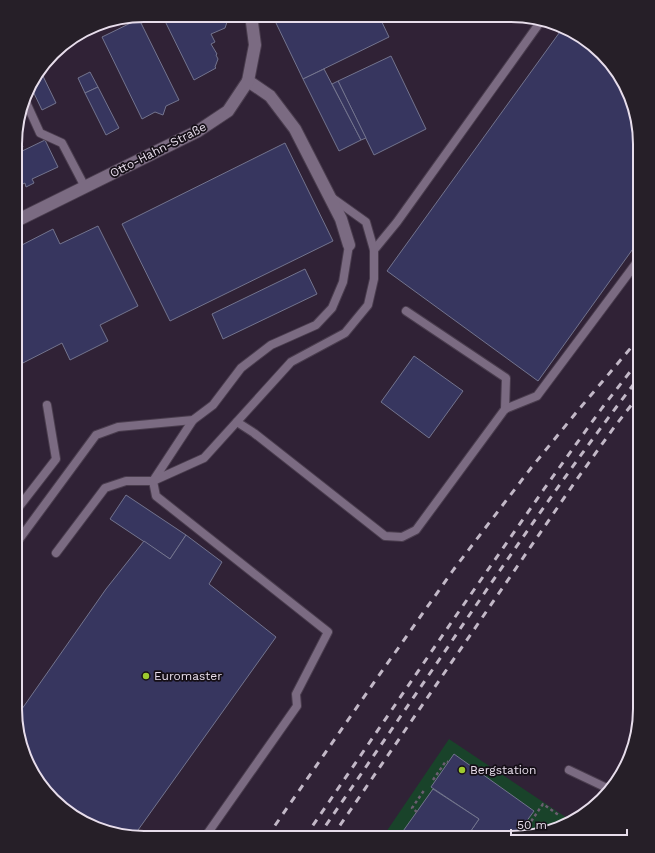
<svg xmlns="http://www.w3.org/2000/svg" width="655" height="853" viewBox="0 0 655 853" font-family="'Work Sans',sans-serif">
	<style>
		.green { fill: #19432a }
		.building { fill: #37365f; stroke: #73748e }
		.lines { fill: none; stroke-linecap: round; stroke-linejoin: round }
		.lane-casing { stroke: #4a3d4e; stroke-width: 10 }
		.street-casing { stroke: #4a3d4e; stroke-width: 14 }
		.path { stroke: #6b5e71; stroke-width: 2.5; stroke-dasharray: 3 3; stroke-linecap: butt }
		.lane { stroke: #7b6b82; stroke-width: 8 }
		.street { stroke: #7b6b82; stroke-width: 12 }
		.rail { stroke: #c2b8c7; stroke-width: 3; stroke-dasharray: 7 7; stroke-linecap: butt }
		.poi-dot { fill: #9eca2f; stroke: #150f17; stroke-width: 1.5 }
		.labels { text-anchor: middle; stroke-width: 3.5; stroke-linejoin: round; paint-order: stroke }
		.street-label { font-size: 12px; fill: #e7ddeb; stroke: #150f17 }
		.poi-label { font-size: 12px; fill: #e7ddeb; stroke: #150f17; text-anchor: start }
		.rim { fill: none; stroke: #e7ddeb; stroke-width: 2 }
	</style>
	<rect width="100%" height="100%" fill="#302236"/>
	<polygon class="green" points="449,739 567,818 575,819 568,825 511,838 382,838"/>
	<g class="building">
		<polygon points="162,15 228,15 229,16 225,28 211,34 215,42 211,44 217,54 216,55 218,59 215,67 216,68 194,80"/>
		<polygon points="291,15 379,16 389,37 303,79 276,23"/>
		<polygon points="139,19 179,100 166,106 163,115 155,112 142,119 102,37"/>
		<polygon points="562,29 583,37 627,87 640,144 640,239 538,381 387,271"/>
		<polygon points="391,56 426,129 374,155 338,81"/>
		<polygon points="324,69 361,140 339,151 303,79"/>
		<polygon points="40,70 56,103 42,110 30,85 32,80"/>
		<polygon points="90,72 98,87 85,93 78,78"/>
		<polygon points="338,81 366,138 361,140 332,84"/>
		<polygon points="98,87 119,128 106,135 85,93"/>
		<polygon points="16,133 23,147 20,148 22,152 16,154"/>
		<polygon points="45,140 58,167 32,179 34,183 26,187 25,183 16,187 16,154"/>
		<polygon points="285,143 333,241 170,321 122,224"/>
		<polygon points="98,226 138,306 100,325 108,341 70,360 62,343 17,366 16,363 16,248 53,229 60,244"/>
		<polygon points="305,269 317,294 223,339 212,314"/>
		<polygon points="414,356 463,391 429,438 381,402"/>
		<polygon points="126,495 186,535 170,559 110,519"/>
		<polygon points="186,535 222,562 209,584 276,637 133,837 128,837 72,816 28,766 17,716 106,589 144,541 170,559"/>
		<polygon points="454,754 534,811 515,837 511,838 466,838 479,819 431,787"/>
		<polygon points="433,789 479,819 466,838 406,838 401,834"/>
	</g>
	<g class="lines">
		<g class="lane-casing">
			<g id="lane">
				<polyline points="25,100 40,133 62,143 85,187"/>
				<polyline points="374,250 397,222 541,21"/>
				<polyline points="406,311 506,378 505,409"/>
				<polyline points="193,420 153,481 156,496 328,632 296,694 297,706 205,837"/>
				<polyline points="237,422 254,433 385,536 402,537 416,530 505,409 537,396 640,258"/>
				<polyline points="15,512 56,459 47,405"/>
				<polyline points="15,545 96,435 118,427 193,420 213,405 241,368 271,345 316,325 332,308 343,282 349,245"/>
				<polyline points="56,553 105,488 126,481 153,481 204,458 291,362 345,333 368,305 374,279 374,250 366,222 331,197"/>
				<polyline points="569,770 609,789"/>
			</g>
		</g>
		<g class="street-casing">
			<g id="street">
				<polyline points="248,81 270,96 295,129 341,219 349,245"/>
				<polyline points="16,221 198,131 228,111 248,81 255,45 251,15"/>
			</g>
		</g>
		<g class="path">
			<polyline points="433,780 446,761 448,762"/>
			<polyline points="417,812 412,808 425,789"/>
			<polyline points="521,836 543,804 560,816"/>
		</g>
		<use href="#lane" class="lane"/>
		<use href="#street" class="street"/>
		<g class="rail">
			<polyline points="267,837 375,681 454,569 531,468 575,414 640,337"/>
			<polyline points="305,837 453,620 544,489 602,408 640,359"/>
			<path d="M 318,837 C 367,765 417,693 466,620 C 522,538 579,455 640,376"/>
			<polyline points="332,837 575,482 615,426 640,394"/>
		</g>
	</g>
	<g class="poi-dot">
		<circle cx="146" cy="676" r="4"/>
		<circle cx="462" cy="770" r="4"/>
	</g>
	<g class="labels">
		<g class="street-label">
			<text transform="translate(158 150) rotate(-27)" y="4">Otto-Hahn-Straße</text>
		</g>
		<g class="poi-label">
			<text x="154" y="680">Euromaster</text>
			<text x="470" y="774">Bergstation</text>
		</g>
	</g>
	<path d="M0 0H655V853H0ZM144 22H511A122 122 0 0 1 633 144V709A122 122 0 0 1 511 831H144A122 122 0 0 1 22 709V144A122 122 0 0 1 144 22Z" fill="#261f28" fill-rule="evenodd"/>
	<path class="rim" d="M144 22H511A122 122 0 0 1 633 144V709A122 122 0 0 1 511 831H144A122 122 0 0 1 22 709V144A122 122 0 0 1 144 22Z"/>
	<path d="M511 829v6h116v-6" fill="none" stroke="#e7ddeb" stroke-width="2"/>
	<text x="517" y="829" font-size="12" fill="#e7ddeb" stroke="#150f17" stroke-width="3" paint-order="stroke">50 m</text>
</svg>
